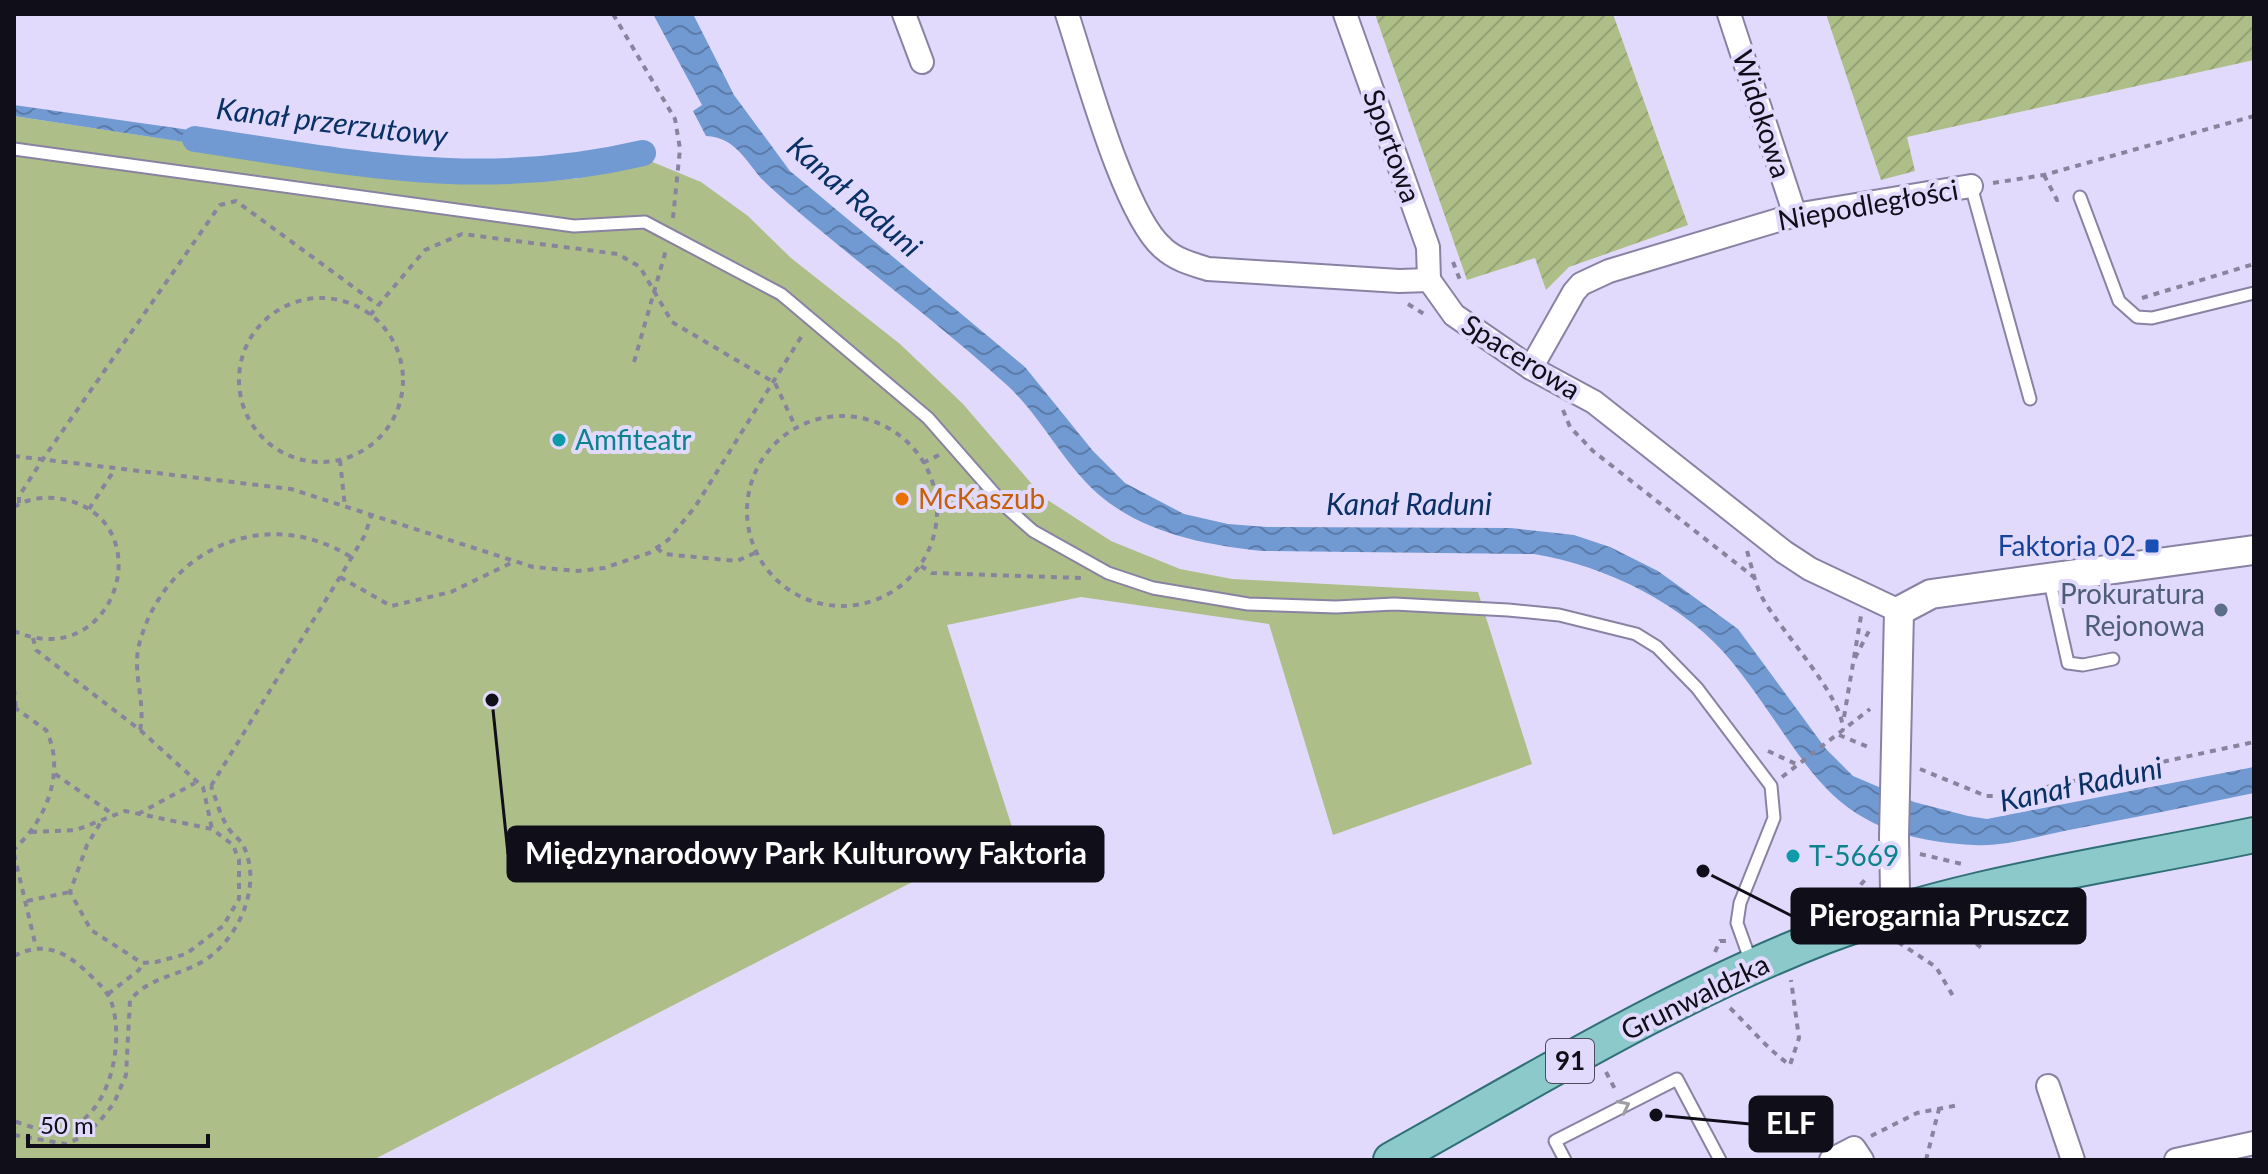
<svg xmlns="http://www.w3.org/2000/svg" width="2268" height="1174" viewBox="0 0 2268 1174" font-family="Lato,sans-serif">
	<style>
		.park { fill: #aebe88 }
		.garden { fill: url(#garden-furrows) }
		.water { fill: url(#water-waves) }
		.lines { fill: none; stroke-linecap: round; stroke-linejoin: round }
		.canal { stroke: #7199d2; stroke-width: 26 }
		.service-casing { stroke: #8982a2; stroke-width: 15 }
		.minor-casing { stroke: #8982a2; stroke-width: 26 }
		.tertiary-casing { stroke: #8982a2; stroke-width: 32 }
		.primary-casing { stroke: #2f7076; stroke-width: 38 }
		.path { stroke: #89849d; stroke-width: 4; stroke-dasharray: 6 6; stroke-linecap: butt }
		.service { stroke: #fff; stroke-width: 11 }
		.minor { stroke: #fff; stroke-width: 22 }
		.tertiary { stroke: #fff; stroke-width: 28 }
		.primary { stroke: #8cc9cb; stroke-width: 34 }
		.oneway { stroke: #9f9fa3 }
		.culture-dot { fill: #0f9aa8; stroke: #e1dafd; stroke-width: 3 }
		.food-dot { fill: #e8710a; stroke: #e1dafd; stroke-width: 3 }
		.transit-dot { fill: #1a4fb4; stroke: #e1dafd; stroke-width: 3 }
		.service-dot { fill: #5c6f8a; stroke: #e1dafd; stroke-width: 3 }
		.labels { text-anchor: middle; stroke-width: 8; stroke-linejoin: round; paint-order: stroke }
		.shield { fill: #e1dafd; stroke: #4f4b5d; stroke-width: 2 }
		.shield-label { font-size: 26px; font-weight: bold; fill: #100e19 }
		.street-label { font-size: 28px; fill: #100e19; stroke: #e1dafd }
		.culture-label { font-size: 28px; fill: #0d838f; stroke: #e1dafd; text-anchor: start }
		.food-label { font-size: 28px; fill: #c56008; stroke: #e1dafd; text-anchor: start }
		.transit-label { font-size: 28px; fill: #164399; stroke: #e1dafd; text-anchor: end }
		.service-label { font-size: 28px; fill: #4e5e75; stroke: #e1dafd; text-anchor: end }
		.water-label { font-size: 30px; font-style: italic; fill: #0a3165; stroke: #e1dafd }
		.leader { fill: none; stroke: #100e19; stroke-width: 3 }
		.callout-dot { fill: #100e19; stroke: #e1dafd; stroke-width: 3 }
		.callout { fill: #100e19; stroke: #100e19; stroke-width: 3 }
		.callout-label { font-size: 30px; text-anchor: middle; font-weight: bold; fill: #fff }
	</style>
	<defs>
		<pattern id="garden-furrows" width="10" height="10" patternUnits="userSpaceOnUse" patternTransform="scale(2)"><rect width="10" height="10" fill="#aebe88"/><path d="M-1 1l2-2M0 10L10 0M9 11l2-2" fill="none" stroke="#95a275"/></pattern>
		<pattern id="water-waves" width="16" height="10" patternUnits="userSpaceOnUse" patternTransform="scale(2)"><rect width="16" height="10" fill="#7199d2"/><path d="M0 5q4-4 8 0t8 0" fill="none" stroke="#5b7baa"/></pattern>
	</defs>
	<rect width="100%" height="100%" fill="#e1dafd"/>
	<polygon class="park" points="14,116 403,175 575,179 650,161 701,182 748,216 791,258 900,344 963,404 1043,497 1111,541 1180,569 1232,579 1478,592 1532,764 1333,835 1269,624 1081,597 947,625 1013,830 373,1160 14,1158"/>
	<g class="garden">
		<polygon points="1375,14 1613,14 1688,225 1569,267 1546,290 1535,258 1467,280"/>
		<polygon points="1826,14 2254,14 2254,60 1907,137 1915,171 1881,180"/>
	</g>
	<g class="water">
		<path d="M 653,14 L 693,14 L 734,95 L 790,171 L 1025,367 L 1093,451 L 1125,483 L 1184,514 L 1228,524 L 1267,527 L 1511,528 L 1574,535 L 1610,547 L 1658,571 L 1738,629 L 1826,749 L 1853,776 L 1914,802 L 1968,816 L 1987,819 L 2254,767 L 2254,793 C 2191,806 2127,819 2064,831 C 2035,837 2004,847 1974,845 C 1822,837 1813,763 1732,662 C 1687,605 1604,565 1534,554 L 1262,551 C 1205,545 1143,533 1098,494 C 1063,463 1042,418 1008,386 C 932,317 847,256 770,187 C 748,168 739,137 706,136 L 693,111 L 702,105 Z"/>
		<polygon points="14,105 232,136 230,149 14,116"/>
	</g>
	<g class="lines">
		<path class="canal" d="M 195,139 C 355,163 482,191 643,153"/>
		<g class="service-casing">
			<g id="service">
				<polyline points="14,149 574,226 645,222 781,294 928,418 1006,507 1033,531 1108,573 1153,588 1248,604 1336,607 1394,604 1508,610 1559,615 1636,634 1657,647 1697,688 1771,786 1774,818 1740,903 1737,923 1751,962"/>
				<polyline points="1971,186 2030,399"/>
				<polyline points="2080,197 2119,301 2137,317 2152,318 2254,293"/>
				<polyline points="2049,578 2068,663 2083,665 2113,659"/>
				<polyline points="1565,1160 1555,1141 1677,1079 1720,1160"/>
			</g>
		</g>
		<g class="minor-casing">
			<g id="minor">
				<polyline points="904,14 922,62"/>
				<path d="M 1067,14 C 1085,68 1124,215 1163,248 C 1176,260 1192,264 1208,269 L 1399,281 L 1429,280"/>
				<polyline points="1345,14 1428,247 1429,280"/>
				<polyline points="1729,14 1795,215"/>
				<polyline points="1429,280 1454,315 1531,368 1594,402 1784,552 1810,569 1899,611"/>
				<polyline points="1531,368 1574,292 1581,284 1609,271 1795,215 1971,186"/>
				<polyline points="2048,1086 2073,1160"/>
				<polyline points="1831,1160 1854,1148 1862,1160"/>
				<polyline points="2176,1160 2254,1143"/>
			</g>
		</g>
		<g class="tertiary-casing">
			<polyline id="tertiary" points="1901,911 1895,891 1894,837 1899,611 1931,594 2254,550"/>
		</g>
		<g class="primary-casing">
			<path id="primary" d="M 1391,1160 C 1533,1081 1673,995 1825,936 C 1962,884 2112,865 2254,835"/>
		</g>
		<g class="path">
			<polyline points="613,14 675,119 680,149 673,218"/>
			<polyline points="2044,175 2057,200 2063,199"/>
			<polyline points="1993,183 2044,175 2254,116"/>
			<polyline points="1453,262 1460,280"/>
			<polyline points="2142,298 2254,264"/>
			<circle cx="321" cy="380" r="82"/>
			<polyline points="1408,304 1424,314"/>
			<polyline points="370,315 425,250 462,234 618,254 640,267 672,322 775,383 796,428"/>
			<polyline points="634,362 666,250"/>
			<polyline points="1563,410 1570,427 1593,451 1755,578"/>
			<circle cx="842" cy="511" r="95"/>
			<polyline points="14,456 291,489 533,567 578,571 604,568 649,553 668,540 695,507 803,334"/>
			<polyline points="340,460 345,507"/>
			<polyline points="923,463 939,455"/>
			<polyline points="19,503 19,496 43,459 220,205 236,201 378,305"/>
			<path d="M 14,507 C 30,497 49,496 67,500 C 162,524 115,675 14,631"/>
			<polyline points="89,509 115,469"/>
			<polyline points="657,548 664,554 737,561 757,552"/>
			<path d="M 1747,551 C 1752,567 1755,585 1763,599 C 1781,631 1843,697 1843,730"/>
			<polyline points="921,566 932,573 1081,578"/>
			<polyline points="340,577 391,606 451,592 513,562"/>
			<polyline points="33,638 36,650 140,730 203,787 212,829"/>
			<polyline points="1855,658 1871,627"/>
			<polyline points="14,689 16,708"/>
			<path d="M 14,707 L 46,730 C 66,770 47,820 14,849"/>
			<polyline points="1844,717 1861,616"/>
			<path d="M 140,730 C 146,702 132,674 139,645 C 164,548 266,504 351,557"/>
			<polyline points="1839,735 1871,748"/>
			<polyline points="1768,751 1798,765"/>
			<polyline points="1920,769 1986,796 2005,796 2254,742"/>
			<polyline points="55,774 114,815"/>
			<polyline points="1782,777 1870,709"/>
			<polyline points="211,786 340,577 365,535 371,516"/>
			<polyline points="138,814 195,783"/>
			<polyline points="31,832 76,830 125,811 212,829 233,845 239,860 239,899 223,926 186,954 156,962 142,963 91,930 70,892 87,845 101,822"/>
			<polyline points="14,854 36,947"/>
			<polyline points="1920,854 1962,864"/>
			<polyline points="1853,894 1868,876"/>
			<polyline points="27,901 70,892"/>
			<polyline points="2043,906 2049,929"/>
			<polyline points="1968,922 1972,940 1985,951"/>
			<polyline points="2060,927 2063,903"/>
			<polyline points="1898,942 1936,967 1953,996"/>
			<polyline points="1715,952 1720,941 1728,941"/>
			<path d="M 14,956 C 44,940 67,952 90,975 C 99,984 108,991 112,1004 C 124,1042 111,1113 68,1128 C 51,1134 30,1127 14,1121"/>
			<polyline points="108,994 139,970 142,963"/>
			<path d="M 1730,1008 C 1751,1028 1766,1048 1790,1065 L 1799,1038 L 1791,980"/>
			<polyline points="1606,1072 1617,1093"/>
			<path d="M 14,1135 L 66,1144 L 84,1136 L 99,1122 L 114,1103 L 126,1075 L 130,1000 C 150,977 174,977 200,963 C 237,943 264,886 243,845 C 239,838 231,834 227,826 C 220,815 216,799 211,786"/>
			<polyline points="1871,1136 1917,1113 1959,1105"/>
			<polyline points="1926,1160 1939,1109"/>
		</g>
		<use href="#service" class="service"/>
		<use href="#minor" class="minor"/>
		<use href="#tertiary" class="tertiary"/>
		<use href="#primary" class="primary"/>
	</g>
	<defs><path id="oneway-chevron" d="M-2-3.5L2.5 0L-2 3.5" fill="none" stroke-width="1.6" stroke-linecap="round" stroke-linejoin="round" transform="scale(2)"/></defs>
	<use class="oneway" href="#oneway-chevron" transform="translate(1624 1106) rotate(-27)"/>
	<g class="culture-dot">
		<circle cx="559" cy="440" r="8"/>
		<circle cx="1793" cy="856" r="8"/>
	</g>
	<circle class="food-dot" cx="902" cy="499" r="8"/>
	<rect class="transit-dot" x="2144" y="538" width="16" height="16" rx="4"/>
	<circle class="service-dot" cx="2221" cy="610" r="8"/>
	<g class="labels">
		<rect class="shield" x="1546" y="1039" width="48" height="44" rx="6"/>
		<g class="shield-label">
			<text x="1570" y="1070">91</text>
		</g>
		<g class="street-label">
			<text transform="translate(1762 114) rotate(72)" y="10">Widokowa</text>
			<text transform="translate(1392 146) rotate(70)" y="10">Sportowa</text>
			<text transform="translate(1868 205) rotate(-10)" y="10">Niepodległości</text>
			<text transform="translate(1521 357) rotate(32)" y="10">Spacerowa</text>
			<text transform="translate(1695 997) rotate(-26)" y="10">Grunwaldzka</text>
		</g>
		<g class="culture-label">
			<text x="575" y="450">Amfiteatr</text>
			<text x="1809" y="866">T-5669</text>
		</g>
		<g class="food-label">
			<text x="918" y="509">McKaszub</text>
		</g>
		<g class="transit-label">
			<text x="2136" y="556">Faktoria 02</text>
		</g>
		<g class="service-label">
			<text x="2205" y="604">Prokuratura<tspan x="2205" dy="32">Rejonowa</tspan></text>
		</g>
		<g class="water-label">
			<text transform="translate(332 123) rotate(7)" y="10">Kanał przerzutowy</text>
			<text transform="translate(854 197) rotate(41)" y="10">Kanał Raduni</text>
			<text x="1409" y="515">Kanał Raduni</text>
			<text transform="translate(2081 785) rotate(-12)" y="10">Kanał Raduni</text>
		</g>
	</g>
	<path class="leader" d="M492 700L508 854M1703 871L1792 916M1656 1115L1750 1124"/>
	<g class="callout-dot">
		<circle cx="492" cy="700" r="8"/>
		<circle cx="1703" cy="871" r="8"/>
		<circle cx="1656" cy="1115" r="8"/>
	</g>
	<g class="callout">
		<rect x="508" y="827" width="595" height="54" rx="8"/>
		<rect x="1792" y="889" width="293" height="54" rx="8"/>
		<rect x="1750" y="1097" width="82" height="54" rx="8"/>
	</g>
	<g class="callout-label">
		<text x="806" y="864">Międzynarodowy Park Kulturowy Faktoria</text>
		<text x="1939" y="926">Pierogarnia Pruszcz</text>
		<text x="1791" y="1134">ELF</text>
	</g>
	<rect width="2268" height="1174" fill="none" stroke="#100e19" stroke-width="32"/>
	<path d="M28 1134v12h180v-12" fill="none" stroke="#100e19" stroke-width="4"/>
	<text x="40" y="1134" font-size="24" fill="#100e19" stroke="#e1dafd" stroke-width="6" paint-order="stroke">50 m</text>
</svg>
